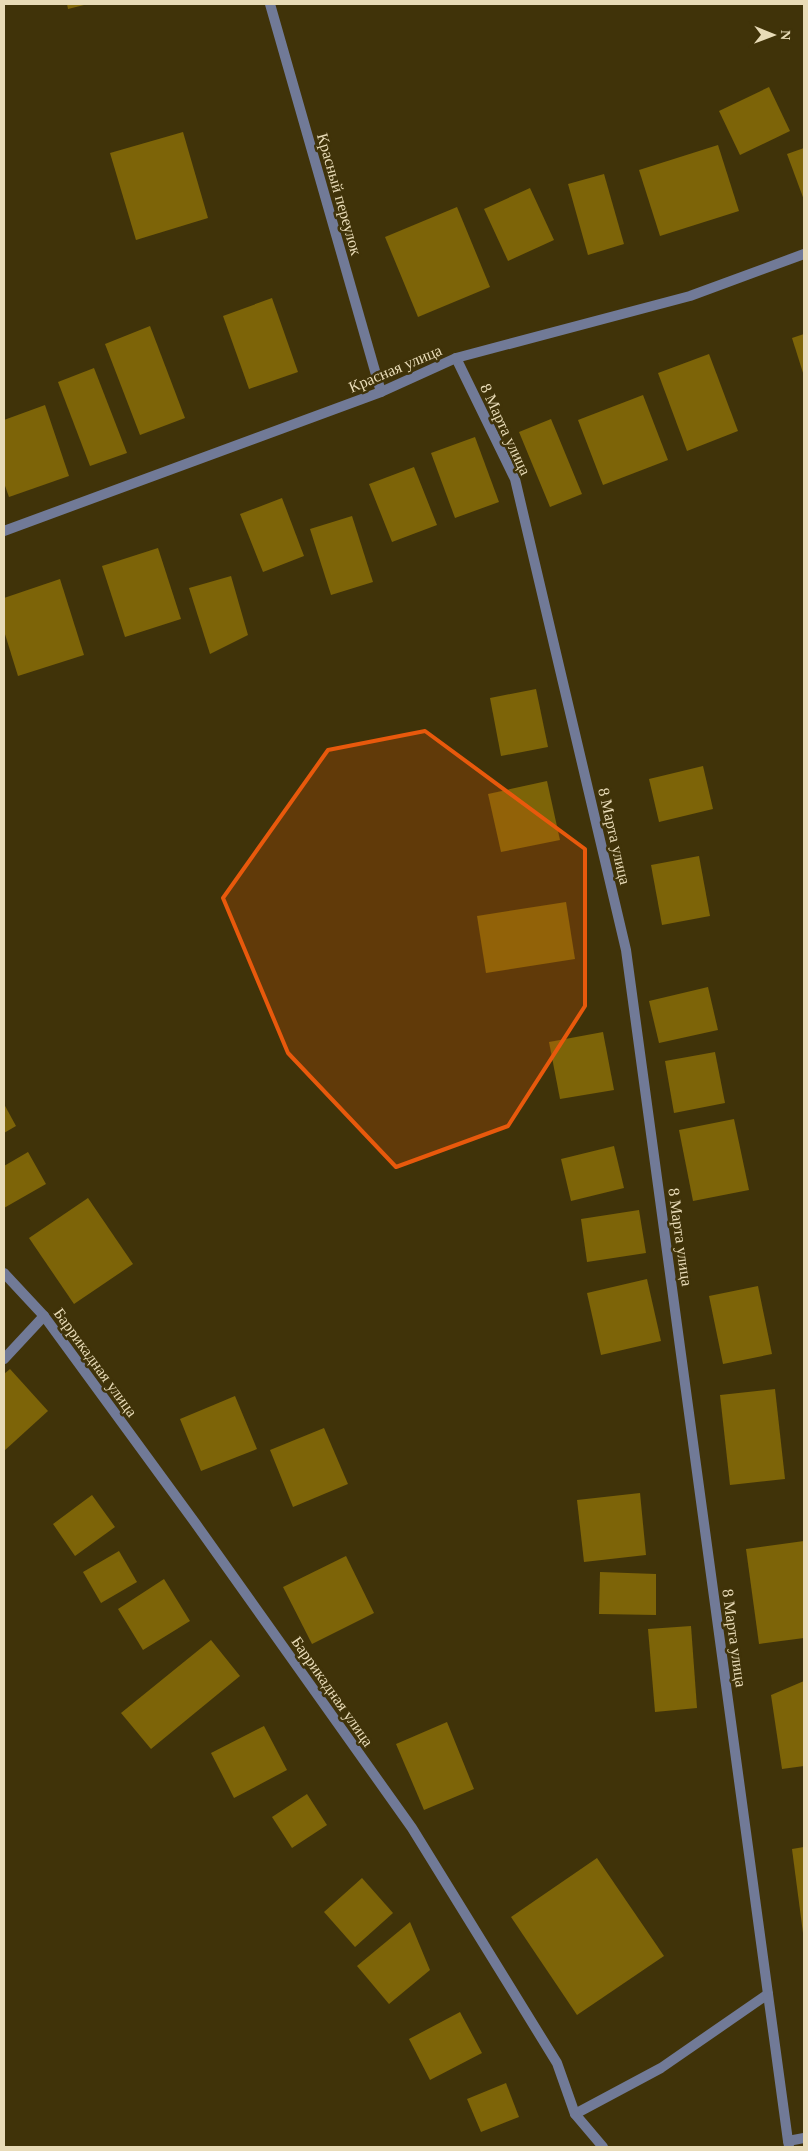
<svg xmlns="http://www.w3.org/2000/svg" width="808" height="2151" viewBox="0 0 808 2151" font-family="Georgia,serif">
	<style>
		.building { fill: #7d6408 }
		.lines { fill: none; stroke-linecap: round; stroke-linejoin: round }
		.service { stroke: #717a97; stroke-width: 10 }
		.minor { stroke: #717a97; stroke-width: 10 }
		.marked { fill: #e8590c; fill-opacity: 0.2; stroke: #e8590c; stroke-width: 4; stroke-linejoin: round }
		.labels { text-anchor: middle; stroke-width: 5; stroke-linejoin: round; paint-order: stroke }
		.street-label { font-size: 16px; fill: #e8dbb7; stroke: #403309 }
	</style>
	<rect width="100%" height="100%" fill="#403309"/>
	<g class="building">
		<polygon points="67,4 88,4 68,9"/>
		<polygon points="769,87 790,131 740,155 719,111"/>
		<polygon points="183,132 208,218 136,240 110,153"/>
		<polygon points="718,145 739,211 660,236 639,170"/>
		<polygon points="804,148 804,200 787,154"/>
		<polygon points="604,174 624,244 588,255 568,184"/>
		<polygon points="530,188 554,240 508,261 484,209"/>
		<polygon points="457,207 490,287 418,317 385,237"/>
		<polygon points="272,298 298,372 249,389 223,316"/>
		<polygon points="150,326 185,418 140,435 105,344"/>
		<polygon points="804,334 804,376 792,338"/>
		<polygon points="709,354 738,431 687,451 658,373"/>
		<polygon points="94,368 127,453 90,466 58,382"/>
		<polygon points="643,395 668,460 603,485 578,420"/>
		<polygon points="45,405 69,476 9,497 4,483 4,420"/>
		<polygon points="551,419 582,494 550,507 519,432"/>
		<polygon points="475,437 499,502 455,518 431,453"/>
		<polygon points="414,467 437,525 392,542 369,484"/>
		<polygon points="282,498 304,556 263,572 240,514"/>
		<polygon points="352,516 373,582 331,595 310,529"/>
		<polygon points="158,548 181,619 125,637 102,566"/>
		<polygon points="231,576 248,635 210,654 189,588"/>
		<polygon points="60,579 84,655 18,676 4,631 4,598"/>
		<polygon points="536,689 548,747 501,756 490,698"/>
		<polygon points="703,766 713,809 659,822 649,779"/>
		<polygon points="547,781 560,840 501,852 488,794"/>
		<polygon points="699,856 710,916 662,925 651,865"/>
		<polygon points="566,902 575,959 486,973 477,916"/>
		<polygon points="708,987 718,1030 659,1043 649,1001"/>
		<polygon points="603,1032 614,1090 560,1099 549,1042"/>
		<polygon points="715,1052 725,1103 674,1113 665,1061"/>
		<polygon points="4,1104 16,1126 4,1133"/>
		<polygon points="734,1119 749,1190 693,1201 679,1130"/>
		<polygon points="614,1146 624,1188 571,1201 561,1159"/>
		<polygon points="28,1152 46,1184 4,1208 4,1166"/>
		<polygon points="88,1198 133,1264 74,1304 29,1238"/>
		<polygon points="639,1210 646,1253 587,1262 581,1219"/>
		<polygon points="647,1279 661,1341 601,1355 587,1293"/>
		<polygon points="758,1286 772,1354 723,1364 709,1296"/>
		<polygon points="10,1369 48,1411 4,1451 4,1374"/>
		<polygon points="775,1389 785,1479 730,1485 720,1395"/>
		<polygon points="235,1396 257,1449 201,1471 180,1419"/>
		<polygon points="324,1428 348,1484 293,1507 270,1450"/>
		<polygon points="640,1493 646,1555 584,1562 577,1500"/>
		<polygon points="92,1495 115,1527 75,1556 53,1524"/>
		<polygon points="804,1541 804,1638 759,1644 746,1549"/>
		<polygon points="119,1551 137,1582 101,1603 83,1572"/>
		<polygon points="346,1556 374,1613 312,1644 283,1587"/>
		<polygon points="600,1572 656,1574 656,1615 599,1614"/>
		<polygon points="164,1579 190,1621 143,1650 118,1609"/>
		<polygon points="691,1626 697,1708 655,1712 648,1629"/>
		<polygon points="211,1640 240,1676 151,1749 121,1713"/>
		<polygon points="804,1681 804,1766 782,1769 771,1695"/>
		<polygon points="447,1722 474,1789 424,1810 396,1744"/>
		<polygon points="264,1726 287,1770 234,1798 211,1753"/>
		<polygon points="307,1794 327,1825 292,1848 272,1817"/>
		<polygon points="804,1847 804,1933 803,1933 792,1849"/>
		<polygon points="597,1858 664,1956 577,2015 511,1917"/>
		<polygon points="362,1878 393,1913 355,1947 324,1912"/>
		<polygon points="410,1922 430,1970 389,2004 357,1966"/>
		<polygon points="460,2012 482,2053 430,2080 409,2039"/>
		<polygon points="506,2083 519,2117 481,2132 467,2099"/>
	</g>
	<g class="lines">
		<polyline class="service" points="575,2114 661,2068 768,1994"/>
		<g class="minor">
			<polyline points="270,4 381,392"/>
			<polyline points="456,358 515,479 626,950 788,2141"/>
			<polyline points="4,531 381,392 456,358 690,296 804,254"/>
			<polyline points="4,1273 44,1316 196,1524 412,1828 557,2063 575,2114 603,2147"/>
			<polyline points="4,1359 44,1316"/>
			<polyline points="789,2146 788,2141 804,2138"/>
		</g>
	</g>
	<path class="marked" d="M 425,731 L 585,849 L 585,1006 L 508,1126 L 396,1167 L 288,1053 L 223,898 L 328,750 Z"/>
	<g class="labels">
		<g class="street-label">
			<text transform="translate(340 194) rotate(74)" y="6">Красный переулок</text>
			<text transform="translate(395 368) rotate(-23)" y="6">Красная улица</text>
			<text transform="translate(506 429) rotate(65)" y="6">8 Марта улица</text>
			<text transform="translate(615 836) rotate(77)" y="6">8 Марта улица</text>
			<text transform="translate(681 1237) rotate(82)" y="6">8 Марта улица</text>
			<text transform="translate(96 1362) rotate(54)" y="6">Баррикадная улица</text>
			<text transform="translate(735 1638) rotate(82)" y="6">8 Марта улица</text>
			<text transform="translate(333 1691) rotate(55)" y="6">Баррикадная улица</text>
		</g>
	</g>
	<rect width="808" height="2151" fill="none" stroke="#e8dbb7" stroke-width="10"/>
	<g transform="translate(773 35) rotate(91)" stroke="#403309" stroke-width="4" paint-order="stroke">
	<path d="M0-4L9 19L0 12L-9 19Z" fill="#e8dbb7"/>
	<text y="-8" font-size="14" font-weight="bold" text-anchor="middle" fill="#e8dbb7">N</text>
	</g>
</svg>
